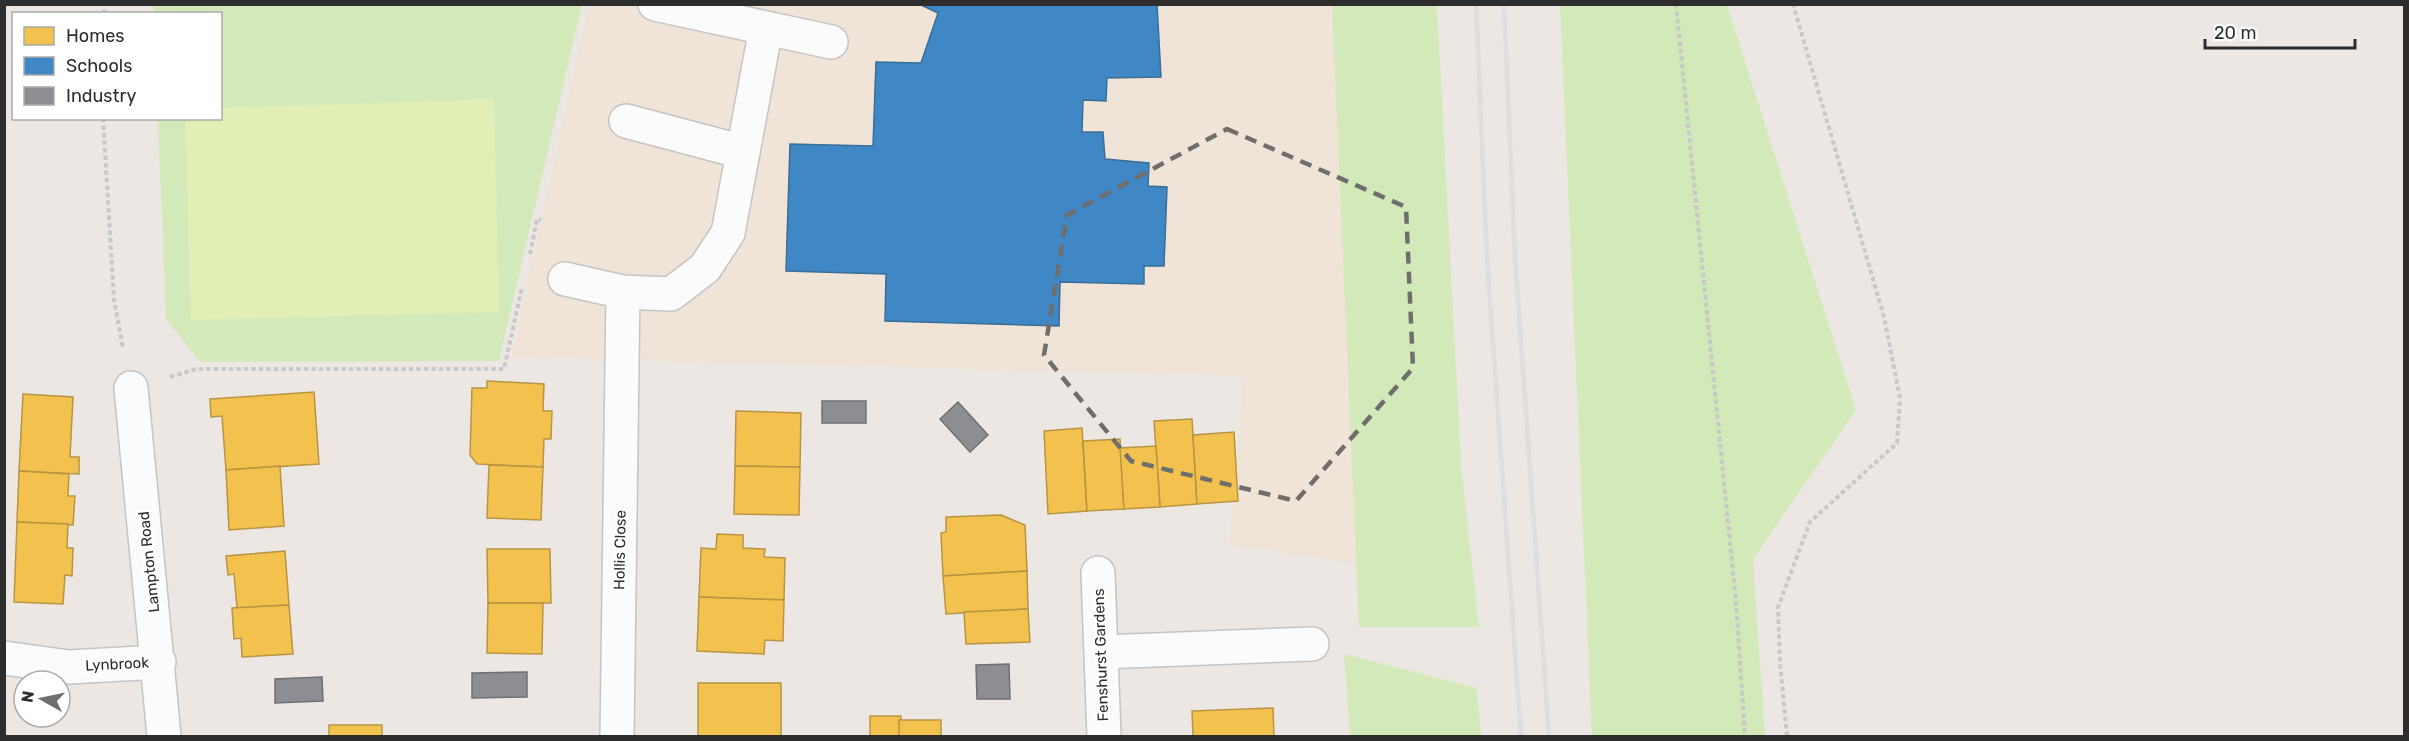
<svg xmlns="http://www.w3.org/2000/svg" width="2409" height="741" viewBox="0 0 2409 741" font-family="Rubik,sans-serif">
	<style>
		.education { fill: #efe4d7 }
		.green { fill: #d4e9b9 }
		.pitch { fill: #e1eeb6 }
		.homes { fill: #f2c14e; stroke: #b79544; stroke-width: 1.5 }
		.schools { fill: #3f88c5; stroke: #3a6d97; stroke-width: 1.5 }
		.industry { fill: #8d8d92; stroke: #707074; stroke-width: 1.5 }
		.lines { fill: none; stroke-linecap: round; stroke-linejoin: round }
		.minor-casing { stroke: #c5c4c4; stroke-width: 36 }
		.path { stroke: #c8c8c8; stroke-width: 4; stroke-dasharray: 4.5 3; stroke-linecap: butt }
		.minor { stroke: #fcfbfb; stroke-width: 33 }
		.rail { stroke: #dedee0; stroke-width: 4.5 }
		.marked { fill: none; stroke: #706e6d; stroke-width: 4.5; stroke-dasharray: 12 8; stroke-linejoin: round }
		.labels { text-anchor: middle; stroke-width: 6; stroke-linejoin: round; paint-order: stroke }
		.street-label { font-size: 15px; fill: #2d2d2d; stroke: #fff }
	</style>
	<rect width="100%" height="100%" fill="#ece7e3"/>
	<polygon class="education" points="589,5 1332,5 1357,564 1229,544 1244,376 511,357"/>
	<g class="green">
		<polygon points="153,5 582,5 499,361 200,362 166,319 158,119 220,118 220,14 154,13"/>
		<polygon points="1332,5 1437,5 1461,464 1479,627 1359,627"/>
		<polygon points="1560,5 1727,5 1856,410 1753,559 1765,736 1592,736"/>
		<polygon points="1344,654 1477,688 1481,736 1350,736"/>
	</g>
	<polygon class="pitch" points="494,99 499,312 191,320 185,119 220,118 221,108"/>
	<g class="homes">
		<polygon points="487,381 544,384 543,411 552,411 551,439 544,439 543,467 477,464 470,455 472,388 487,388"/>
		<polygon points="314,392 319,464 226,470 222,416 211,417 210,399"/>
		<polygon points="23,394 73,397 70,457 79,457 79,474 19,471"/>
		<polygon points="736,411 801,413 800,467 735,466"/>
		<polygon points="1192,419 1197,504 1160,507 1154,421"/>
		<polygon points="1082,428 1087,511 1048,514 1044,431"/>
		<polygon points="1234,432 1238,501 1197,504 1193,435"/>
		<polygon points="1120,439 1124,509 1087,511 1083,441"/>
		<polygon points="1156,446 1160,507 1124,509 1120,448"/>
		<polygon points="489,465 543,467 541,520 487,518"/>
		<polygon points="280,466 284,526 229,530 226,470"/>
		<polygon points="735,466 800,467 799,515 734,514"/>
		<polygon points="19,471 69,474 68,496 75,496 73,525 17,522"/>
		<polygon points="1001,515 1025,525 1027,571 943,576 941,533 946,532 946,517"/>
		<polygon points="17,522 68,524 67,548 73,548 72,576 65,575 63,604 14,602"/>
		<polygon points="717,534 743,535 743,548 765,549 764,557 785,558 784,600 699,597 701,548 716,549"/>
		<polygon points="487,549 550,549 551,603 488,603"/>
		<polygon points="285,551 289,605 237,608 234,574 228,575 226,556"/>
		<polygon points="1027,571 1028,609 946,614 943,576"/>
		<polygon points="699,597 784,600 783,641 765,640 764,654 697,651"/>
		<polygon points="488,603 543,603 542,654 487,653"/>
		<polygon points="289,605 293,654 242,657 241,638 234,639 232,608"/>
		<polygon points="1028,609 1030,642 966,644 964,612"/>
		<rect x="698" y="683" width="83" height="53"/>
		<polygon points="1273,708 1274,736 1193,736 1192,711"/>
		<polygon points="870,716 901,716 899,736 870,736"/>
		<rect x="899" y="720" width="42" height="16"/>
		<rect x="329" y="725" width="53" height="11"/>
	</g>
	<polygon class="schools" points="919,4 1157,4 1161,77 1107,78 1106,101 1083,100 1082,132 1103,132 1105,159 1149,163 1148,186 1167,187 1164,266 1144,266 1144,284 1060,282 1059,326 885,321 886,274 786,271 790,144 873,146 876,62 921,63 938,13"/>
	<g class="industry">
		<rect x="822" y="401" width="44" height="22"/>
		<polygon points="958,402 988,435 970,452 940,419"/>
		<polygon points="1009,664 1010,699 977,699 976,665"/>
		<polygon points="527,672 527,697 472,698 472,673"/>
		<polygon points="322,677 323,701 275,703 275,679"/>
	</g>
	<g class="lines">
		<g class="minor-casing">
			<g id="minor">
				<polyline points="655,4 831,42"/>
				<polyline points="626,121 743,152"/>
				<polyline points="565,279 623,292 671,294 705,268 728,233 766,28"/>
				<polyline points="131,388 164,736"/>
				<polyline points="1098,573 1104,736"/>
				<polyline points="1102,652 1312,644"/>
				<polyline points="4,658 69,667 159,662"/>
				<polyline points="617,736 623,292"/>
			</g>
		</g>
		<g class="path">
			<polyline points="1676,4 1736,602 1745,736"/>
			<polyline points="104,14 105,4"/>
			<polyline points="103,118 114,300 123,348"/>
			<polyline points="530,254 537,219 541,220"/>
			<polyline points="170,377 196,369 504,369 522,287"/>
			<polyline points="1787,736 1780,663 1778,607 1810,522 1897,443 1900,398 1884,317 1793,4"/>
		</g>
		<use href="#minor" class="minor"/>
		<g class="rail">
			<polyline points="1476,4 1487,259 1521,736"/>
			<polyline points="1504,4 1515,258 1549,736"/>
		</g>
	</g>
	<path class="marked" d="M 1227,129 L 1406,207 L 1413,368 L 1296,501 L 1131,461 L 1044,355 L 1067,215 Z"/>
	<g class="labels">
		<g class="street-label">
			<text transform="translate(620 550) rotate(-89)" y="5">Hollis Close</text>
			<text transform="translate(149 562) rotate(-96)" y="5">Lampton Road</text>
			<text transform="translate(1101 655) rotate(-92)" y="5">Fenshurst Gardens</text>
			<text transform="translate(117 664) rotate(-3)" y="5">Lynbrook</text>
		</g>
	</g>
	<rect width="2409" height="741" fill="none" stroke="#2d2d2d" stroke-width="12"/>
	<rect x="12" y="12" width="210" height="108" fill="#ffffff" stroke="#ababab" stroke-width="1.5"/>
	<rect x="24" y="27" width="30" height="18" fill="#f2c14e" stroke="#ababab" stroke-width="1.5"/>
	<text x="66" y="42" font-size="18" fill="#2d2d2d">Homes</text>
	<rect x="24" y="57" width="30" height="18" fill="#3f88c5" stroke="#ababab" stroke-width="1.5"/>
	<text x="66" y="72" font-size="18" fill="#2d2d2d">Schools</text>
	<rect x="24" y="87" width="30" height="18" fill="#8d8d92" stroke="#ababab" stroke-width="1.5"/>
	<text x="66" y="102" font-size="18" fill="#2d2d2d">Industry</text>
	<g transform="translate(42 699) rotate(279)"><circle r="28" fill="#ffffff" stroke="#ababab" stroke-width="1.5"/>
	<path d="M0-4.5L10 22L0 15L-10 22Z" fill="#706e6d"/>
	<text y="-9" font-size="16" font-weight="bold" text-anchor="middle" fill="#2d2d2d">N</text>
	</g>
	<path d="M2205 39v9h150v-9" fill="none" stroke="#2d2d2d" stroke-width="3"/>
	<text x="2214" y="39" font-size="18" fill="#2d2d2d" stroke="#ffffff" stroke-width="4.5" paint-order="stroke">20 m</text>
</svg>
